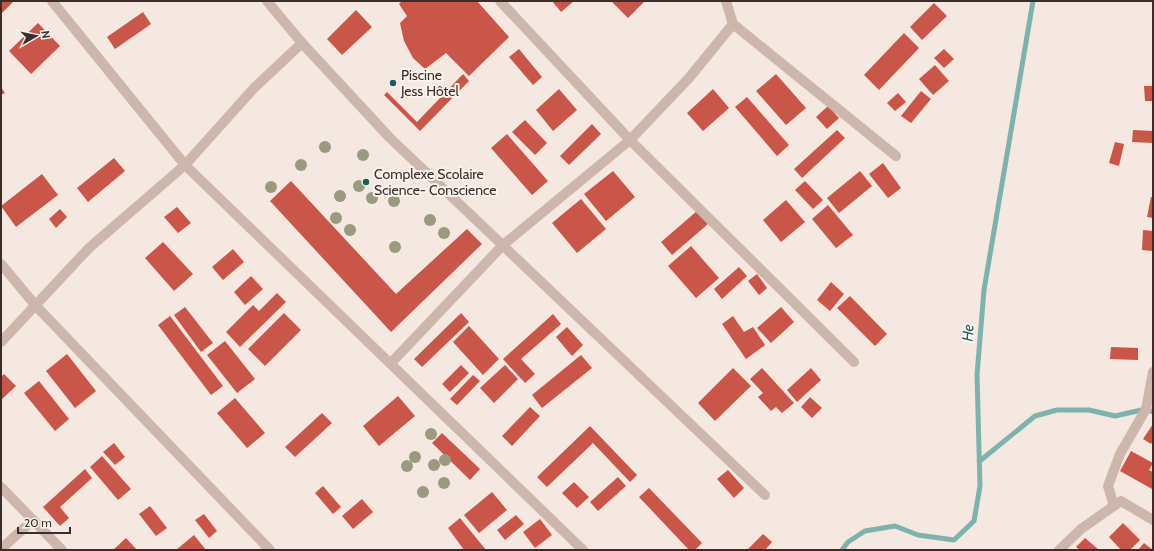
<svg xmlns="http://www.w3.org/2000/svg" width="1154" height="551" viewBox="0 0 1154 551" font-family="Cabin,sans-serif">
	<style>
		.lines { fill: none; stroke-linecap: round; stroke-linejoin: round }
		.stream { stroke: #7eb2ad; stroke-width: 5 }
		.building { fill: #c95649 }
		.minor { stroke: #cdb6ab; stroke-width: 10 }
		.tree { fill: #9a9a7e }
		.poi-dot { fill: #1e5e59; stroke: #fbf3ed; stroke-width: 1.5 }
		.labels { text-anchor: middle; stroke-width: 4; stroke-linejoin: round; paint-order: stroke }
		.poi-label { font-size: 14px; fill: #3b2d2a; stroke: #fbf3ed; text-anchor: start }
		.water-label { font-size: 15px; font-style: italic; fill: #1e5e59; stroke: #fbf3ed }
	</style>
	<rect width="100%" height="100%" fill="#f4e8e0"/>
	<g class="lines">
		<g class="stream">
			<polyline points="981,460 1035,416 1057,410 1089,410 1115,416 1146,409 1153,412"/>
			<polyline points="842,550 848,542 865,531 895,526 918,535 954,540 974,521 980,486 977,375 984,290 1033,1"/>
		</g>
	</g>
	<g class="building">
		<polygon points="1,1 14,1 1,14"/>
		<polygon points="402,1 477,1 509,37 469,76 446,53 425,69 413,58 404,41 400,23 407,16 399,4"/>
		<polygon points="552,1 574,1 561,12"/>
		<polygon points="611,1 645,1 628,18"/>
		<polygon points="934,3 947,16 922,40 910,27"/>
		<polygon points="356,10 372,27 342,55 327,39"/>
		<polygon points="143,12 151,24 115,49 107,37"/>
		<polygon points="38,23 60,46 31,74 9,51"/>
		<polygon points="904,33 919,48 879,90 864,75"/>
		<polygon points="519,49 542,77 533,85 509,57"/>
		<polygon points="944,49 954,59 944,68 934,58"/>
		<polygon points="935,65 949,81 933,95 919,79"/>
		<polygon points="463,74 469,81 420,131 384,95 387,92 417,122"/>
		<polygon points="776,74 806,108 786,125 756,91"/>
		<polygon points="1144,86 1153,86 1153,101 1145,101"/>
		<polygon points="1,87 5,93 1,95"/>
		<polygon points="559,89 577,110 553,131 536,110"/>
		<polygon points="713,89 729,108 703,131 687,113"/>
		<polygon points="921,91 931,99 911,123 901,116"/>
		<polygon points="898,93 906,102 895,111 887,103"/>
		<polygon points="747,97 789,145 777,156 735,107"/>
		<polygon points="828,106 839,118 827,129 816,117"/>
		<polygon points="525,120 547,143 535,155 512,132"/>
		<polygon points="592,124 601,134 569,165 560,156"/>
		<polygon points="837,130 845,138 802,178 794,169"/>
		<polygon points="1133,130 1153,131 1153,143 1132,142"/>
		<polygon points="507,134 548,181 532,195 491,148"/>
		<polygon points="1115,142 1124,144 1119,166 1109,163"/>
		<polygon points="114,158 125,171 88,202 77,188"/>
		<polygon points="883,163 901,188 888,198 869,174"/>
		<polygon points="613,171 635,197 606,221 584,194"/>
		<polygon points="860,171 872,186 839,213 827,198"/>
		<polygon points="42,174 58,195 16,227 1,206"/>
		<polygon points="291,181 396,294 467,229 482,244 391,332 270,201"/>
		<polygon points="805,181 823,200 813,209 795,190"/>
		<polygon points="1151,197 1153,197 1153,218 1147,217"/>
		<polygon points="581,199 606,229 577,253 552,223"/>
		<polygon points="786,200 805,222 781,242 763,220"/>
		<polygon points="828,205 853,235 836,248 812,219"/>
		<polygon points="177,207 191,223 178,233 164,217"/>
		<polygon points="60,209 67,217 56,228 49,219"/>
		<polygon points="697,211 708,224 672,255 661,242"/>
		<polygon points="1143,230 1153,231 1153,251 1142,250"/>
		<polygon points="163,242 193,274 174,291 145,258"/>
		<polygon points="691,246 719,278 696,298 668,266"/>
		<polygon points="233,249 244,262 223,280 212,267"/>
		<polygon points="739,267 747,276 722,299 714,289"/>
		<polygon points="757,274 767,288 759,295 748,281"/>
		<polygon points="251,276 263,289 245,305 234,292"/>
		<polygon points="831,282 844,294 830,311 817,300"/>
		<polygon points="277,293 286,302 240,347 226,332 253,305 259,311"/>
		<polygon points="850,296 887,334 875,346 837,308"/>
		<polygon points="185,307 213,343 201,352 174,315"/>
		<polygon points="781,307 794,322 771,343 757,328"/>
		<polygon points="284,313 301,330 265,366 248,349"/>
		<polygon points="461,313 469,322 422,367 414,359"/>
		<polygon points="553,314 561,324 521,359 535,374 525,383 503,359"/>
		<polygon points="170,316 223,386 211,395 158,325"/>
		<polygon points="733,316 744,332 753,327 765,345 746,359 722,324"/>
		<polygon points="469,326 499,359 483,375 453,342"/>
		<polygon points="567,327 583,345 572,356 556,337"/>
		<polygon points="225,341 255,379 237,393 207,355"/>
		<polygon points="1111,347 1138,348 1138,360 1110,359"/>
		<polygon points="67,354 96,391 75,408 46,371"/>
		<polygon points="581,355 592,368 542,408 532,395"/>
		<polygon points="461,365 469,373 450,392 442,384"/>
		<polygon points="505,365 518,379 494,403 480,388"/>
		<polygon points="733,368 751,386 715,421 698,403"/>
		<polygon points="762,368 794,403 782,413 776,407 771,411 758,397 763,393 750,379"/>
		<polygon points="811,368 821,380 797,402 787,390"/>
		<polygon points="4,374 16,386 1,400 1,377"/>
		<polygon points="473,375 480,381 457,405 450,399"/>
		<polygon points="39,381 69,419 55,431 24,393"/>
		<polygon points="398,396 415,416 379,446 363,426"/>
		<polygon points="810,397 822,408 812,418 801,407"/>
		<polygon points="235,398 265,433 247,448 217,413"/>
		<polygon points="530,407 540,416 512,446 502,436"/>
		<polygon points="322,413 332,423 295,457 285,447"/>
		<polygon points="1153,424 1153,441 1151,444 1143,439"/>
		<polygon points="590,426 637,475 630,482 593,443 547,487 537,477"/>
		<polygon points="442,433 480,469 470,480 432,443"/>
		<polygon points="114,443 125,457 115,465 103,452"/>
		<polygon points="1131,451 1153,463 1149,470 1153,472 1152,489 1120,471"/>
		<polygon points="102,456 131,489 118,500 90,467"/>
		<polygon points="85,469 92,478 60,507 69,518 60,526 43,507"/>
		<polygon points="728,470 744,488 734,498 717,479"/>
		<polygon points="618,477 626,486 598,511 590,502"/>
		<polygon points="574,482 589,497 577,508 562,493"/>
		<polygon points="323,486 341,507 333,514 315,493"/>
		<polygon points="649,488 702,543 695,550 689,550 639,497"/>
		<polygon points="492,492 507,510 479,533 464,515"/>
		<polygon points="362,499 373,512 353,529 342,516"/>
		<polygon points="150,506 167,528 156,536 139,514"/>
		<polygon points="204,514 217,531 209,538 195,520"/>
		<polygon points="516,515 524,524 505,540 497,530"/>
		<polygon points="460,518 486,550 464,550 448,528"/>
		<polygon points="540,519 552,535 535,548 523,532"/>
		<polygon points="1123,523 1140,540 1130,550 1121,550 1109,537"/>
		<polygon points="763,534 772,542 765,550 747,550"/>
		<polygon points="194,535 206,550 176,550"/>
		<polygon points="126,538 137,550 113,550"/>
		<polygon points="1085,538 1099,550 1080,550 1076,547"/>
		<polygon points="1144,543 1153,550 1138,550"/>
	</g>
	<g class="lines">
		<g class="minor">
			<polyline points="52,1 185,165 583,550"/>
			<polyline points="267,1 302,43 390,138 765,495"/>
			<polyline points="500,1 630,140 854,362"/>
			<polyline points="726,1 733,24 896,156"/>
			<polyline points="1,264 36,306 270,550"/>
			<polyline points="1,342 89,248 185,165 254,88 302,43"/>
			<polyline points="391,363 503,245 630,140 689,78 733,24"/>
			<polyline points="1,487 62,550"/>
			<polyline points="1114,506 1108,486 1120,454 1146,409 1153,372"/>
			<polyline points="1,549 33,520"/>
			<polyline points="1059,550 1081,529 1121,501 1153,520"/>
		</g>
	</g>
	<g class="tree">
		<circle cx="325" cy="147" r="6"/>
		<circle cx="363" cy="155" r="6"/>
		<circle cx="301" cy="165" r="6"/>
		<circle cx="359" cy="186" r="6"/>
		<circle cx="271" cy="187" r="6"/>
		<circle cx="340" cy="196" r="6"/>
		<circle cx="372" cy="198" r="6"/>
		<circle cx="394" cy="201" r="6"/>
		<circle cx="336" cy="218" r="6"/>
		<circle cx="430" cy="220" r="6"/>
		<circle cx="350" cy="230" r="6"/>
		<circle cx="444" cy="233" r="6"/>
		<circle cx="395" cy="247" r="6"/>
		<circle cx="431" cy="434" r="6"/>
		<circle cx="415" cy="457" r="6"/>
		<circle cx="445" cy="460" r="6"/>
		<circle cx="434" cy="465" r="6"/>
		<circle cx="407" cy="466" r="6"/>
		<circle cx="444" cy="483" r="6"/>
		<circle cx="423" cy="492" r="6"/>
	</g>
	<g class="poi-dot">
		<circle cx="393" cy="83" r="4"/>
		<circle cx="366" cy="182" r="4"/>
	</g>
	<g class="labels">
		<g class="poi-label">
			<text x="401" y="80">Piscine<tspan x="401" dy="16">Jess Hôtel</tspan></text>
			<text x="374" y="179">Complexe Scolaire<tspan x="374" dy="16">Science- Conscience</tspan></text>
		</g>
		<g class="water-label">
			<text transform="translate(968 333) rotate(-86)" y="5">He</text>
		</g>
	</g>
	<rect width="1154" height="551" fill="none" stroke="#3b2d2a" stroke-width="4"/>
	<g transform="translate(36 36) rotate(81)" stroke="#fbf3ed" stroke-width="3" paint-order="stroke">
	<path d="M0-3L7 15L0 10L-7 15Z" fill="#3b2d2a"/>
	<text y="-6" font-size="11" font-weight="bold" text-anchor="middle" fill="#3b2d2a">N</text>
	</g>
	<path d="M18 527v6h52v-6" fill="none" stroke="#3b2d2a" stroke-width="2"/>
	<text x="24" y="527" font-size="12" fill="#3b2d2a" stroke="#fbf3ed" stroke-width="3" paint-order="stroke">20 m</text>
</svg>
